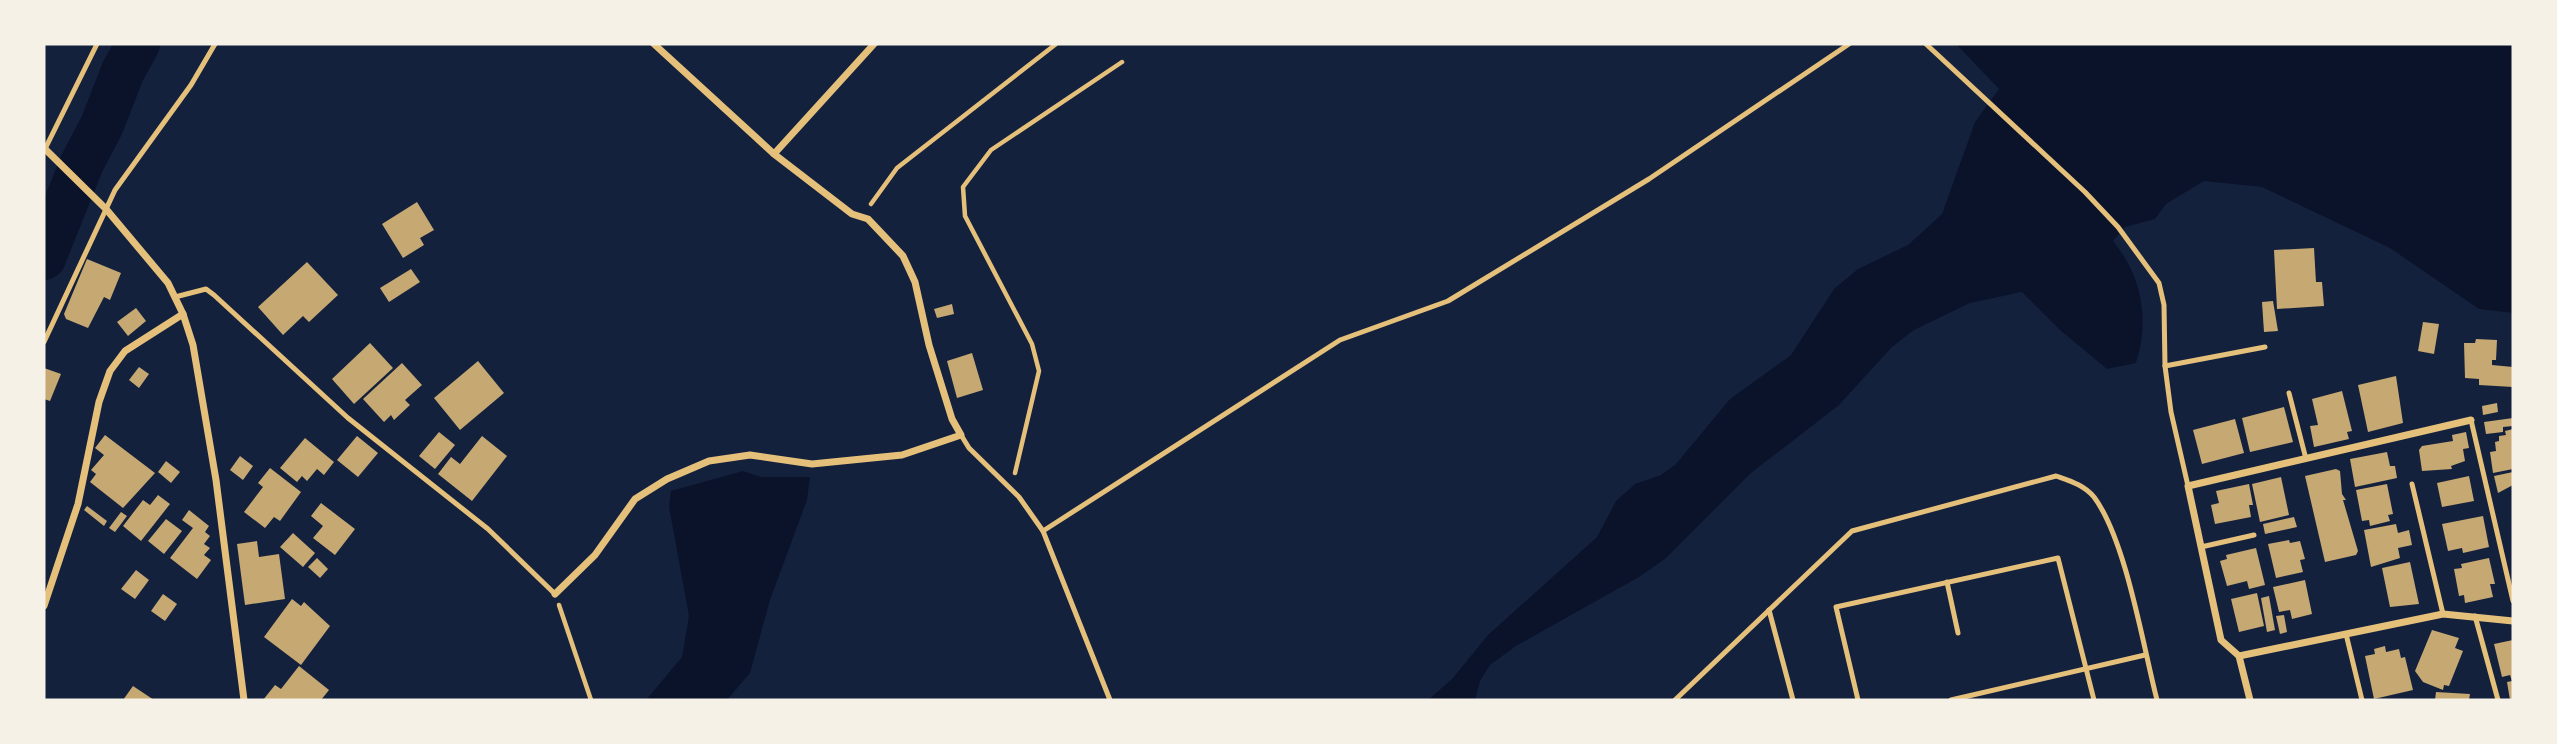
<svg xmlns="http://www.w3.org/2000/svg" width="2557" height="744" viewBox="0 0 2557 744" font-family="'DejaVu Sans',sans-serif">
	<style>
		.water { fill: #0b132b }
		.lines { fill: none; stroke-linecap: round; stroke-linejoin: round }
		.river { stroke: #0b132b; stroke-width: 44 }
		.building { fill: #c6a872 }
		.path { stroke: #e5c07b; stroke-width: 4.5 }
		.service { stroke: #e5c07b; stroke-width: 5 }
		.minor { stroke: #e5c07b; stroke-width: 7 }
	</style>
	<rect width="100%" height="100%" fill="#14213d"/>
	<g class="water">
		<path d="M 1956,44 L 2513,44 L 2513,313 L 2479,309 L 2390,248 L 2262,187 L 2204,181 L 2166,204 L 2155,219 L 2125,227 L 2113,241 C 2142,276 2150,320 2136,363 L 2107,369 L 2060,330 L 2022,292 L 1970,303 L 1914,330 L 1892,347 L 1839,405 L 1751,473 L 1665,559 L 1639,577 L 1516,646 L 1490,665 L 1480,681 L 1475,700 L 1428,700 L 1452,679 L 1488,635 L 1597,537 L 1616,501 L 1635,484 L 1661,475 L 1676,464 L 1730,399 L 1791,355 L 1834,289 L 1858,269 L 1908,245 L 1942,214 L 1975,122 L 1999,89 Z"/>
		<polygon points="743,471 761,477 810,477 807,500 770,600 750,673 727,700 646,700 682,657 689,616 669,507 671,491"/>
	</g>
	<g class="lines">
		<polyline class="river" points="44,258 82,163 102,125 123,71 138,44"/>
	</g>
	<g class="building">
		<polygon points="417,202 434,230 420,238 424,245 403,258 382,224"/>
		<polygon points="2314,248 2316,282 2322,282 2324,306 2277,309 2274,250"/>
		<polygon points="87,259 121,273 110,300 104,297 88,328 66,319 64,314"/>
		<polygon points="307,262 338,295 309,322 303,316 283,335 258,307"/>
		<polygon points="411,269 420,282 389,302 380,288"/>
		<polygon points="2273,301 2278,331 2264,332 2262,302"/>
		<polygon points="952,304 954,314 937,318 934,309"/>
		<polygon points="136,308 146,321 128,336 117,322"/>
		<polygon points="2423,322 2439,324 2434,354 2418,351"/>
		<polygon points="2476,339 2497,340 2496,360 2492,360 2492,365 2513,367 2513,387 2479,385 2479,379 2465,378 2464,343 2475,343"/>
		<polygon points="370,343 393,368 354,404 332,379"/>
		<polygon points="972,353 983,390 957,398 947,361"/>
		<polygon points="478,361 504,393 460,430 434,398"/>
		<polygon points="402,363 422,385 405,400 410,405 394,420 391,415 384,422 363,399"/>
		<polygon points="139,367 149,374 139,388 129,380"/>
		<polygon points="44,368 61,374 50,401 44,399"/>
		<polygon points="2396,376 2403,423 2368,432 2358,385"/>
		<polygon points="2342,391 2352,431 2347,432 2349,439 2314,447 2310,426 2318,425 2312,399"/>
		<polygon points="2497,403 2498,412 2483,415 2482,406"/>
		<polygon points="2284,407 2293,442 2250,452 2242,418"/>
		<polygon points="2513,418 2513,426 2503,427 2503,432 2486,434 2484,422"/>
		<polygon points="2235,419 2244,453 2202,464 2193,430"/>
		<polygon points="2513,429 2513,469 2493,473 2490,452 2496,451 2495,442 2499,441 2499,436 2506,435 2505,431"/>
		<polygon points="439,432 455,445 435,469 419,456"/>
		<polygon points="2466,432 2469,448 2463,449 2465,461 2451,466 2452,469 2422,471 2419,450 2422,446 2453,441 2452,435"/>
		<polygon points="105,435 155,473 123,508 90,482 96,474 91,470 104,455 95,448"/>
		<polygon points="357,436 378,453 358,477 337,460"/>
		<polygon points="482,436 507,456 472,501 438,474 451,457 460,464"/>
		<polygon points="305,438 334,462 324,475 317,469 307,481 302,476 297,482 280,468"/>
		<polygon points="2387,452 2390,466 2395,466 2397,478 2355,487 2350,459"/>
		<polygon points="240,456 253,466 243,480 230,470"/>
		<polygon points="166,461 180,472 171,483 158,472"/>
		<polygon points="270,468 301,492 280,521 274,517 265,528 244,512 263,487 258,483"/>
		<polygon points="2336,469 2340,471 2342,494 2346,500 2343,500 2358,551 2356,555 2325,562 2305,476"/>
		<polygon points="2513,472 2513,485 2498,493 2494,476"/>
		<polygon points="2469,476 2474,501 2442,507 2437,483"/>
		<polygon points="2281,477 2289,515 2260,522 2252,484"/>
		<polygon points="2249,484 2253,505 2249,505 2251,517 2215,524 2211,505 2219,503 2216,491"/>
		<polygon points="2387,484 2393,514 2388,515 2390,521 2370,526 2369,520 2362,521 2356,490"/>
		<polygon points="158,495 170,504 141,541 123,526 143,500 150,505"/>
		<polygon points="321,503 355,529 335,555 313,538 323,526 311,516"/>
		<polygon points="87,506 107,521 104,526 84,510"/>
		<polygon points="189,510 209,526 205,532 210,536 204,544 210,548 204,555 211,560 197,579 170,558 193,528 182,520"/>
		<polygon points="121,512 127,516 115,532 109,528"/>
		<polygon points="2483,516 2489,547 2463,553 2462,548 2448,551 2442,524"/>
		<polygon points="2294,517 2297,527 2265,534 2263,524"/>
		<polygon points="166,519 182,531 164,554 148,541"/>
		<polygon points="2396,524 2398,533 2409,530 2412,545 2398,548 2400,558 2371,567 2364,530"/>
		<polygon points="293,533 315,553 303,567 280,547"/>
		<polygon points="2289,540 2290,543 2300,541 2305,559 2300,560 2303,572 2276,578 2268,544"/>
		<polygon points="257,541 259,557 279,554 285,599 245,605 237,544"/>
		<polygon points="2256,548 2265,585 2249,589 2247,581 2227,586 2220,561 2227,559 2226,555"/>
		<polygon points="317,558 328,569 320,578 308,567"/>
		<polygon points="2489,558 2495,584 2490,584 2493,597 2465,603 2464,595 2459,596 2454,569 2462,568 2461,564"/>
		<polygon points="2410,562 2419,604 2390,607 2382,568"/>
		<polygon points="136,570 149,580 135,599 121,589"/>
		<polygon points="2305,580 2312,614 2292,619 2290,610 2279,612 2273,587"/>
		<polygon points="2257,593 2264,626 2239,632 2231,599"/>
		<polygon points="163,594 177,604 165,621 151,611"/>
		<polygon points="2269,596 2275,630 2267,632 2261,598"/>
		<polygon points="292,599 301,606 304,602 330,626 301,665 264,637"/>
		<polygon points="2284,615 2287,632 2280,634 2276,616"/>
		<polygon points="2432,630 2459,638 2455,648 2463,651 2449,686 2444,685 2443,690 2423,682 2415,671"/>
		<polygon points="2513,640 2513,700 2510,700 2507,682 2512,681 2510,675 2502,677 2494,644"/>
		<polygon points="2385,646 2386,652 2399,649 2401,658 2405,657 2413,690 2374,699 2365,656 2375,654 2374,649"/>
		<polygon points="299,666 329,690 321,700 263,700 275,685 281,689"/>
		<polygon points="133,686 154,700 123,700"/>
		<polygon points="2436,692 2470,694 2469,700 2435,700"/>
	</g>
	<g class="lines">
		<g class="path">
			<polyline points="871,204 897,168 1056,44"/>
			<polyline points="1015,473 1039,371 1032,344 965,216 963,187 991,150 1122,62"/>
			<polyline points="559,605 591,700"/>
		</g>
		<g class="service">
			<polyline points="1926,44 2085,192 2118,227 2159,283 2164,305 2165,366 2171,412 2188,486"/>
			<polyline points="44,151 97,44"/>
			<polyline points="175,297 206,289 214,295 348,418 488,529 555,594"/>
			<polyline points="44,342 115,190 191,85 215,44"/>
			<polyline points="2165,366 2265,347"/>
			<polyline points="2289,393 2306,459"/>
			<polyline points="2471,420 2513,601"/>
			<polyline points="961,435 969,448 1019,497 1043,531"/>
			<polyline points="2412,484 2443,614"/>
			<polyline points="2201,547 2254,535"/>
			<polyline points="1947,582 1958,633"/>
			<polyline points="1769,610 1793,700"/>
			<polyline points="2475,616 2498,700"/>
			<polyline points="2346,634 2362,700"/>
			<polyline points="1110,700 1043,531 1340,340 1448,301 1649,179 1849,44"/>
			<path d="M 1675,700 L 1852,531 L 2056,476 C 2070,481 2084,485 2094,497 C 2126,540 2143,646 2157,700"/>
			<polyline points="1858,700 1836,607 2058,558 2094,700"/>
			<polyline points="1951,700 2145,655"/>
		</g>
		<g class="minor">
			<polyline points="44,148 106,209 168,283 183,314 193,345 216,480 244,700"/>
			<polyline points="774,154 874,44"/>
			<polyline points="555,594 595,555 635,499 667,479 709,461 750,455 812,464 902,455 961,435 952,419 929,345 915,282 903,256 868,219 852,214 774,154 654,44"/>
			<polyline points="44,606 78,504 99,402 110,371 125,351 183,314"/>
			<polyline points="2239,656 2443,614 2513,621"/>
			<polyline points="2250,700 2239,656 2221,640 2188,486 2471,420"/>
		</g>
	</g>
	<rect width="2557" height="744" fill="none" stroke="#f6f1e7" stroke-width="91"/>
</svg>
